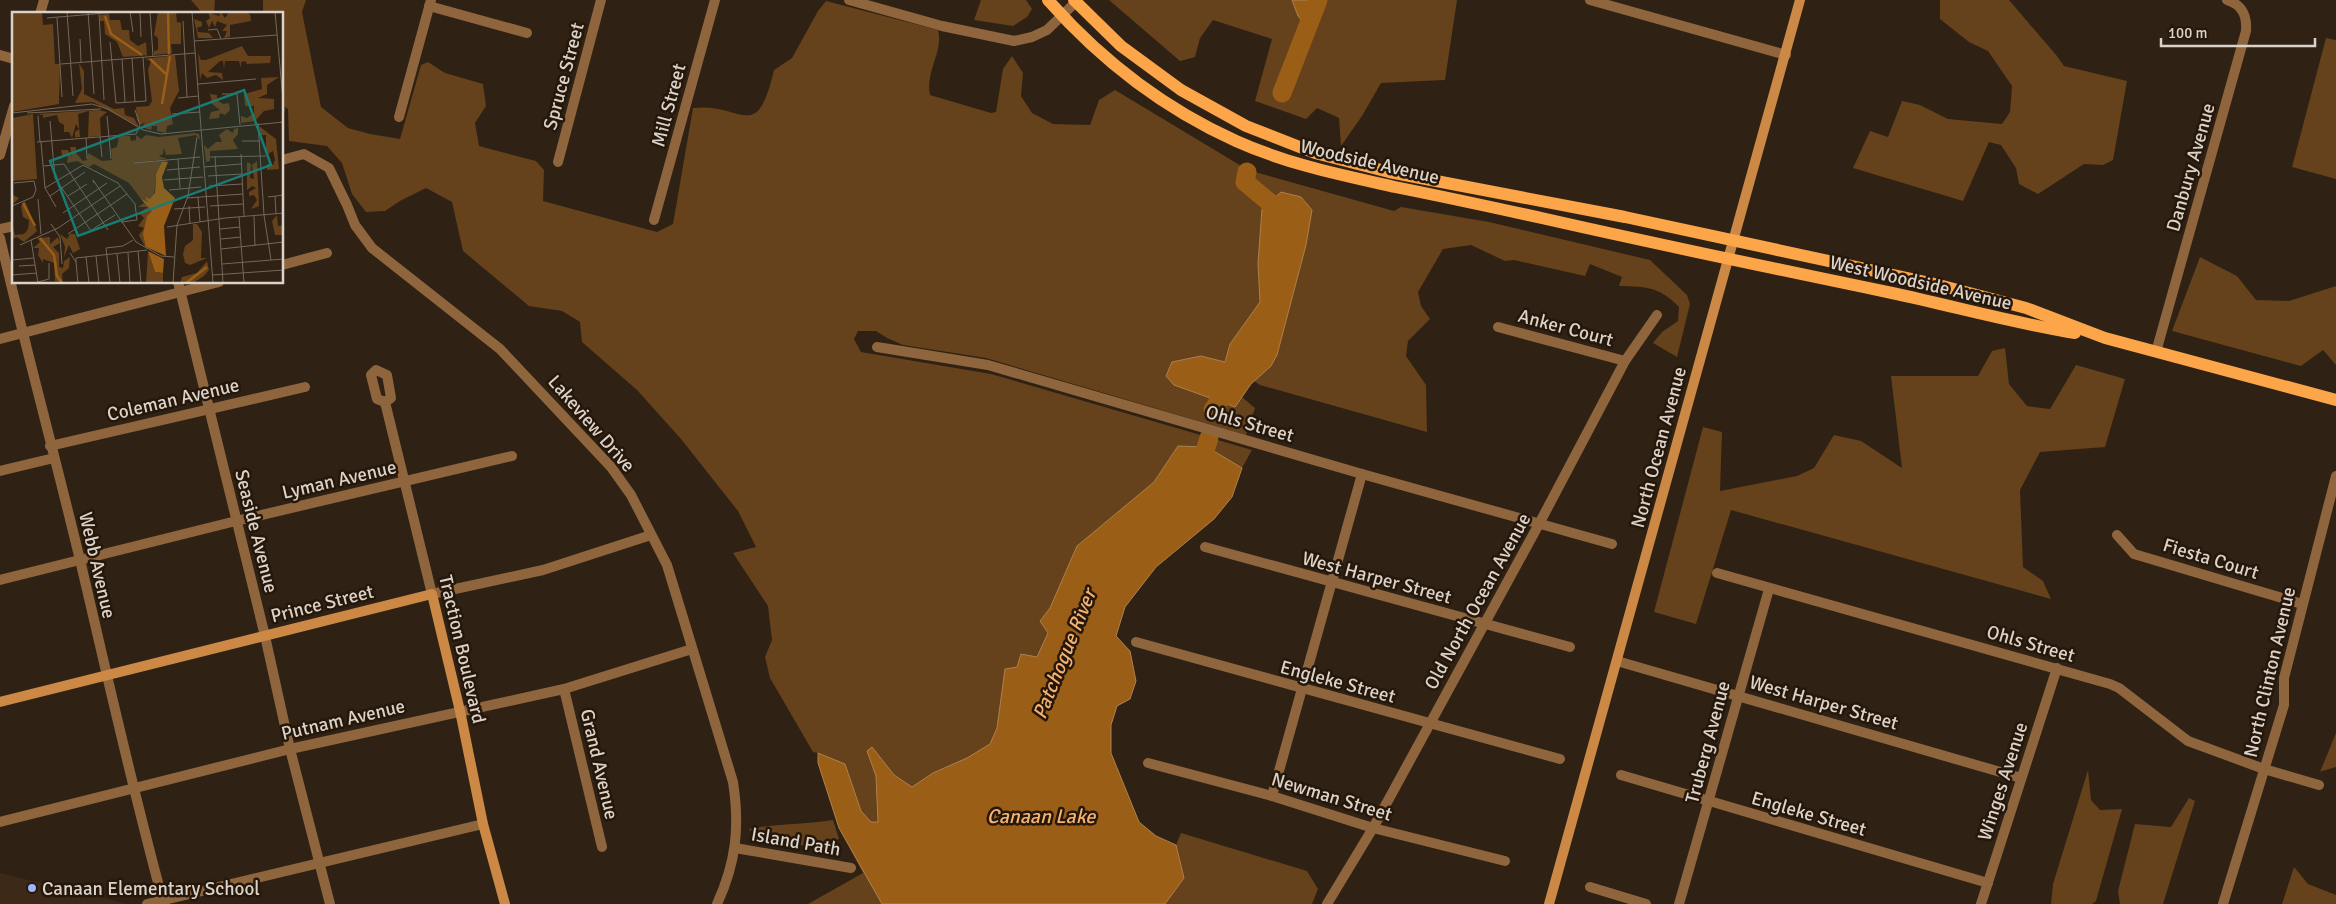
<svg xmlns="http://www.w3.org/2000/svg" width="2336" height="904" viewBox="0 0 2336 904" font-family="Signika,sans-serif">
	<style>
		.built { fill: #3c2917 }
		.green { fill: #65411c }
		.water { fill: #9b5e16; stroke: #ae814c }
		.lines { fill: none; stroke-linecap: round; stroke-linejoin: round }
		.river { stroke: #9b5e16; stroke-width: 19 }
		.street { stroke: #8f653d; stroke-width: 10 }
		.secondary { stroke: #cc8945; stroke-width: 10 }
		.primary { stroke: #fca549; stroke-width: 12 }
		.poi-dot { fill: #a2b2fd; stroke: #25170a; stroke-width: 2 }
		.labels { text-anchor: middle; stroke-width: 5; stroke-linejoin: round; paint-order: stroke }
		.street-label { font-size: 19px; fill: #dbd2c9; stroke: #25170a }
		.poi-label { font-size: 19px; fill: #dbd2c9; stroke: #25170a; text-anchor: start }
		.water-label { font-size: 20px; font-style: italic; fill: #f5b270; stroke: #25170a }
		.inset-river { fill: none; stroke: #9b5e16; stroke-width: 2.5 }
		.inset-road { fill: none; stroke: #74685c; stroke-width: 1 }
		.view { fill: #197b73; fill-opacity: 0.15; stroke: #197b73; stroke-width: 2.5 }
		.inset-edge { fill: none; stroke: #dbd2c9; stroke-width: 2.5 }
	</style>
	<rect width="100%" height="100%" fill="#2f2113"/>
	<polygon class="built" points="0,873 127,904 0,904"/>
	<g class="green">
		<polygon points="191,0 215,0 214,14 203,14"/>
		<path d="M 263,0 L 306,0 L 302,12 L 321,107 L 348,128 L 370,134 L 400,139 L 421,65 L 428,62 L 445,73 L 483,84 L 486,106 L 475,123 L 479,146 L 536,161 L 544,170 L 543,201 L 657,232 L 673,224 L 693,108 C 743,102 756,146 774,70 L 792,58 L 818,11 L 826,1 L 938,30 C 944,51 925,71 930,95 L 991,113 L 996,112 L 1003,69 L 1012,56 L 1023,73 L 1021,96 L 1032,113 L 1053,124 L 1090,125 L 1099,100 L 1115,90 L 1248,170 L 1394,211 L 1401,207 L 1489,222 L 1650,260 L 1687,295 L 1690,304 L 1677,357 L 1653,343 L 1662,332 L 1678,321 L 1679,307 C 1658,286 1647,287 1619,286 L 1622,277 L 1590,264 L 1585,276 L 1514,260 L 1505,261 L 1471,245 L 1443,249 L 1418,292 L 1421,306 L 1430,319 L 1408,341 L 1406,356 L 1426,385 L 1427,432 L 1260,385 L 1254,381 L 1271,366 L 1277,355 L 1306,245 L 1312,210 L 1301,197 L 1262,209 L 1258,263 L 1260,302 L 1230,344 L 1225,362 L 1201,356 L 1173,362 L 1166,376 L 1234,407 L 1242,397 L 1255,408 L 1246,435 L 986,358 L 903,345 L 887,338 L 876,331 L 858,331 L 854,339 L 861,352 L 991,374 L 1252,450 L 1242,468 L 1207,447 L 1178,446 L 1154,482 L 1077,546 L 1050,608 L 1040,621 L 1048,633 L 937,904 L 808,904 L 863,873 L 839,828 L 818,763 L 818,753 L 813,752 L 770,678 L 765,657 L 772,640 L 768,606 L 733,553 L 756,547 L 738,511 L 681,439 L 637,390 L 582,342 L 580,322 L 562,311 L 529,306 L 463,251 L 452,202 L 426,188 L 400,201 L 385,211 L 366,212 L 352,194 L 342,163 L 327,146 L 289,141 L 288,109 L 283,106 L 282,14 L 263,14 Z"/>
		<polygon points="981,0 1026,0 1032,9 1027,17 1013,26 974,20"/>
		<polygon points="1109,0 1292,0 1307,27 1325,0 1457,0 1445,80 1381,83 1362,116 1341,146 1339,118 1317,108 1306,119 1255,101 1272,39 1213,20 1200,38 1195,57 1180,61"/>
		<polygon points="1940,0 2009,0 2057,56 2064,66 2127,81 2113,160 2103,165 2084,164 2038,194 2019,184 2016,168 2001,145 1989,142 1963,201 1853,168 1870,131 1888,137 1902,101 1920,105 1948,119 2002,124 2010,112 2012,86 1988,51 1969,42 1940,19"/>
		<polygon points="2326,38 2336,40 2336,179 2292,167"/>
		<polygon points="2200,257 2237,276 2256,300 2289,301 2336,286 2336,365 2323,350 2301,366 2172,331"/>
		<polygon points="2005,348 2009,384 2027,406 2050,409 2076,365 2125,379 2105,447 2040,452 2020,490 2023,567 2043,581 2051,599 1731,510 1696,624 1654,612 1703,427 1722,432 1720,491 1797,476 1814,468 1834,435 1861,441 1902,468 1891,376 1978,376 1992,351"/>
		<polygon points="2336,733 2336,767 2319,772 2320,772"/>
		<polygon points="2088,770 2091,800 2100,810 2122,809 2096,901 2092,904 2051,904 2053,884"/>
		<polygon points="2189,798 2195,801 2163,904 2120,904 2118,891 2135,824 2171,827"/>
		<path d="M 833,820 L 839,839 L 816,847 L 758,840 L 749,829 C 777,823 805,825 833,820 Z"/>
		<polygon points="1181,833 1307,871 1318,889 1312,904 1165,904 1184,878 1176,845"/>
		<polygon points="2294,867 2308,884 2336,895 2336,904 2282,904"/>
	</g>
	<g class="water">
		<polygon points="1292,0 1325,0 1307,27 1298,16"/>
		<polygon points="1281,192 1301,197 1312,210 1306,245 1277,355 1271,366 1251,384 1235,407 1174,385 1166,376 1172,362 1201,356 1225,362 1230,344 1260,302 1258,263 1262,209"/>
		<polygon points="1178,446 1207,447 1242,468 1232,497 1214,519 1156,567 1125,607 1116,636 1130,651 1136,681 1130,699 1117,706 1111,725 1111,753 1139,822 1156,836 1176,845 1184,878 1165,904 882,904 839,828 818,763 818,753 845,764 861,811 871,822 878,822 876,776 867,751 872,747 894,775 912,787 933,773 967,758 990,744 997,728 1005,669 1017,667 1021,654 1037,657 1048,633 1040,621 1050,608 1077,546 1154,482"/>
	</g>
	<g class="lines">
		<g class="river">
			<polyline points="1282,93 1318,0"/>
			<polyline points="1247,172 1245,182 1281,212 1280,222"/>
			<polyline points="1213,410 1232,381"/>
			<polyline points="1199,470 1209,438"/>
		</g>
		<g class="street">
			<polyline points="849,0 942,26 1014,41 1032,37 1047,30 1078,0"/>
			<polyline points="1590,0 1786,55"/>
			<polyline points="429,6 527,33"/>
			<polyline points="40,14 44,0"/>
			<polyline points="0,55 14,59"/>
			<polyline points="399,117 431,0"/>
			<polyline points="0,155 14,106"/>
			<path d="M 282,160 L 304,154 L 329,168 L 347,205 L 355,225 L 372,248 L 500,349 L 611,467 L 631,495 L 667,565 L 733,782 C 740,827 736,863 717,904"/>
			<polyline points="558,162 601,0"/>
			<polyline points="654,220 715,0"/>
			<polyline points="0,229 14,226"/>
			<path d="M 0,238 C 25,346 54,452 80,560 C 107,674 132,788 163,901"/>
			<polyline points="282,265 327,253"/>
			<polyline points="178,282 265,636 290,749 330,904"/>
			<polyline points="1498,327 1625,361"/>
			<polyline points="0,339 219,282"/>
			<polyline points="877,347 988,365 1362,474 1612,544"/>
			<path d="M 2156,352 L 2246,31 C 2247,16 2243,5 2227,0"/>
			<polyline points="385,402 377,399 371,375 376,370 387,375 391,398 385,402 432,594 543,570 651,535"/>
			<polyline points="50,446 305,387"/>
			<polyline points="0,471 54,458"/>
			<polyline points="2117,535 2134,554 2302,604"/>
			<polyline points="1205,547 1570,647"/>
			<polyline points="1717,573 2110,684 2119,688 2188,741 2264,769 2319,785"/>
			<polyline points="0,580 236,521 512,456"/>
			<polyline points="1136,642 1560,759"/>
			<polyline points="1617,661 2021,778"/>
			<polyline points="564,689 602,847"/>
			<polyline points="1148,763 1272,796 1373,828 1505,861"/>
			<polyline points="1621,775 1988,883"/>
			<polyline points="1272,796 1362,474"/>
			<polyline points="0,822 290,749 564,689 692,649"/>
			<polyline points="735,848 851,868"/>
			<polyline points="1590,887 1646,904"/>
			<polyline points="147,904 483,824"/>
			<polyline points="1327,904 1373,828 1539,524 1625,361 1657,315"/>
			<polyline points="1679,904 1769,589"/>
			<polyline points="1981,904 2057,668"/>
			<polyline points="2223,904 2284,705 2284,678 2336,476"/>
		</g>
		<g class="secondary">
			<polyline points="0,702 432,594 460,711 483,824 505,904"/>
			<polyline points="1549,904 1800,0"/>
		</g>
		<g class="primary">
			<path d="M 1048,0 C 1101,60 1163,108 1236,141 C 1287,164 1341,175 1395,187 C 1445,197 1496,208 1546,219 C 1661,245 1776,269 1892,293 C 1953,306 2013,323 2075,333"/>
			<polyline points="1074,0 1121,46 1181,90 1246,126 1315,153 1389,172 1625,217 1935,284 2026,308 2105,338 2336,400"/>
		</g>
	</g>
	<circle class="poi-dot" cx="32" cy="888" r="5"/>
	<g class="labels">
		<g class="street-label">
			<text transform="translate(563 76) rotate(-75)" y="7">Spruce Street</text>
			<text transform="translate(668 105) rotate(-75)" y="7">Mill Street</text>
			<text transform="translate(1370 161) rotate(13)" y="7">Woodside Avenue</text>
			<text transform="translate(2190 167) rotate(-74)" y="7">Danbury Avenue</text>
			<text transform="translate(1921 282) rotate(13)" y="7">West Woodside Avenue</text>
			<text transform="translate(1566 327) rotate(15)" y="7">Anker Court</text>
			<text transform="translate(173 399) rotate(-13)" y="7">Coleman Avenue</text>
			<text transform="translate(592 423) rotate(49)" y="7">Lakeview Drive</text>
			<text transform="translate(1250 423) rotate(16)" y="7">Ohls Street</text>
			<text transform="translate(1658 447) rotate(-75)" y="7">North Ocean Avenue</text>
			<text transform="translate(339 479) rotate(-13)" y="7">Lyman Avenue</text>
			<text transform="translate(257 531) rotate(76)" y="7">Seaside Avenue</text>
			<text transform="translate(2211 558) rotate(17)" y="7">Fiesta Court</text>
			<text transform="translate(98 565) rotate(77)" y="7">Webb Avenue</text>
			<text transform="translate(1377 577) rotate(15)" y="7">West Harper Street</text>
			<text transform="translate(1477 601) rotate(-61)" y="7">Old North Ocean Avenue</text>
			<text transform="translate(322 603) rotate(-14)" y="7">Prince Street</text>
			<text transform="translate(2031 643) rotate(16)" y="7">Ohls Street</text>
			<text transform="translate(463 649) rotate(77)" y="7">Traction Boulevard</text>
			<text transform="translate(2269 672) rotate(-77)" y="7">North Clinton Avenue</text>
			<text transform="translate(1338 681) rotate(15)" y="7">Engleke Street</text>
			<text transform="translate(1824 702) rotate(16)" y="7">West Harper Street</text>
			<text transform="translate(343 719) rotate(-13)" y="7">Putnam Avenue</text>
			<text transform="translate(1707 742) rotate(-75)" y="7">Truberg Avenue</text>
			<text transform="translate(600 764) rotate(77)" y="7">Grand Avenue</text>
			<text transform="translate(2002 781) rotate(-72)" y="7">Winges Avenue</text>
			<text transform="translate(1332 796) rotate(17)" y="7">Newman Street</text>
			<text transform="translate(1809 813) rotate(16)" y="7">Engleke Street</text>
			<text transform="translate(796 841) rotate(10)" y="7">Island Path</text>
		</g>
		<g class="poi-label">
			<text x="42" y="895">Canaan Elementary School</text>
		</g>
		<g class="water-label">
			<text transform="translate(1064 654) rotate(-68)" y="7">Patchogue River</text>
			<text x="1041" y="823">Canaan Lake</text>
		</g>
	</g>
	<g transform="translate(12 12)">
		<rect width="271" height="271" fill="#2f2113"/>
		<path d="M 0,0 L 30,0 L 31,13 L 41,12 L 43,52 L 48,52 L 47,92 L 0,100 ZM 146,0 L 164,0 L 165,10 L 169,11 L 169,32 L 159,32 L 160,41 L 142,43 L 142,39 L 146,38 L 146,26 L 142,23 ZM 196,0 L 207,4 L 209,0 L 213,6 L 217,0 L 230,0 L 238,2 L 239,9 L 218,13 L 218,25 L 212,26 L 215,19 L 210,19 L 215,13 L 205,9 L 203,15 L 200,9 L 197,16 L 194,9 L 198,6 ZM 97,2 L 98,8 L 108,8 L 110,18 L 117,18 L 118,28 L 126,34 L 134,30 L 135,43 L 139,43 L 111,45 L 105,30 L 93,22 L 92,9 L 88,9 L 88,3 ZM 182,7 L 190,10 L 190,14 L 185,16 L 186,20 L 197,21 L 201,26 L 186,26 ZM 230,34 L 236,44 L 259,44 L 258,51 L 235,52 L 233,49 L 229,50 L 229,56 L 227,49 L 213,49 L 212,57 L 211,49 L 208,49 L 196,60 L 210,61 L 211,68 L 204,63 L 195,66 L 190,61 L 188,68 L 186,41 L 189,48 L 194,48 ZM 163,43 L 167,79 L 158,96 L 161,112 L 155,114 L 154,121 L 145,119 L 145,114 L 140,114 L 139,118 L 130,115 L 133,110 L 129,113 L 125,108 L 124,95 L 137,94 L 140,89 L 136,58 L 139,49 L 133,47 ZM 67,51 L 72,59 L 72,82 L 102,97 L 112,96 L 113,103 L 122,106 L 127,115 L 81,90 L 63,91 L 70,77 ZM 267,65 L 255,73 L 255,82 L 246,86 L 262,87 L 262,97 L 252,99 L 243,109 L 229,111 L 229,104 L 235,106 L 242,101 L 242,94 L 233,94 L 232,82 L 250,77 L 249,66 ZM 198,82 L 205,83 L 205,88 L 211,92 L 217,91 L 218,98 L 213,103 L 208,101 L 207,106 L 197,107 L 199,100 L 208,98 L 200,92 ZM 86,98 L 95,100 L 88,106 L 89,124 L 76,125 L 77,99 L 66,102 L 68,125 L 63,125 L 63,120 L 67,117 L 64,112 L 60,126 L 57,120 L 52,120 L 52,113 L 47,110 L 45,103 L 31,106 L 31,103 L 24,102 ZM 21,102 L 25,167 L 0,169 L 1,183 L 7,186 L 0,193 L 0,106 ZM 247,114 L 264,127 L 267,157 L 255,158 L 255,152 L 261,153 L 263,148 L 261,139 L 254,143 L 254,123 L 248,123 ZM 226,116 L 226,122 L 221,128 L 226,137 L 198,139 L 198,149 L 194,150 L 192,133 L 196,137 L 204,130 L 210,130 L 207,123 L 215,117 L 221,121 L 222,117 ZM 183,121 L 187,122 L 188,128 L 184,123 L 166,126 L 170,142 L 154,143 L 152,136 L 151,142 L 147,144 L 155,147 L 120,151 L 156,148 L 144,162 L 138,233 L 133,235 L 127,223 L 132,216 L 126,214 L 132,206 L 127,201 L 136,195 L 126,195 L 132,191 L 117,171 L 82,152 L 77,155 L 65,149 L 55,151 L 56,144 L 50,143 L 49,138 L 56,138 L 60,145 L 58,135 L 64,135 L 64,141 L 71,149 L 75,148 L 76,141 L 90,149 L 100,148 L 99,137 L 105,135 L 107,124 L 118,124 L 119,129 L 124,128 L 124,123 L 129,127 L 134,123 L 147,125 ZM 245,149 L 247,194 L 239,197 L 245,188 L 242,183 L 237,184 L 237,180 L 244,176 L 240,174 L 235,178 L 235,150 L 239,152 L 238,166 L 242,167 L 240,153 ZM 13,189 L 25,219 L 12,230 L 5,225 L 0,227 L 0,211 L 3,223 L 12,222 L 16,217 L 17,208 L 11,205 L 9,194 ZM 265,203 L 266,214 L 271,213 L 271,223 L 263,223 L 260,209 ZM 181,212 L 185,212 L 190,220 L 189,246 L 195,246 L 178,253 L 173,251 L 171,242 L 173,234 L 181,228 ZM 48,222 L 55,227 L 58,222 L 63,222 L 68,237 L 61,241 L 57,233 L 52,245 L 53,235 ZM 38,225 L 38,232 L 46,225 L 48,231 L 41,235 L 47,241 L 47,255 L 51,256 L 52,249 L 58,245 L 57,256 L 50,262 L 51,271 L 43,269 L 42,251 L 31,247 L 31,251 L 26,243 L 27,236 L 21,236 L 28,230 L 25,226 ZM 136,239 L 143,260 L 151,261 L 151,271 L 134,271 ZM 195,249 L 197,258 L 192,264 L 181,271 L 168,271 L 170,265 L 185,261 Z" fill="#65411c"/>
		<path d="M 150,150 L 156,150 L 150,165 L 152,176 L 163,186 L 152,214 L 154,244 L 134,235 L 131,222 L 135,204 L 140,199 L 129,187 L 136,190 L 133,185 L 138,187 L 143,181 L 144,162 ZM 136,239 L 152,247 L 151,261 L 143,260 Z" fill="#9b5e16"/>
		<path class="inset-river" d="M 156,0 L 157,42M 93,4 L 99,22 L 130,43M 138,47 L 155,63M 150,92 L 158,44M 11,191 L 23,214M 28,226 L 42,243 L 45,264 L 50,271M 174,271 L 195,255"/>
		<path class="inset-road" d="M 55,0 L 61,84M 76,0 L 82,82M 118,0 L 121,20M 128,0 L 129,25M 138,0 L 141,44M 180,0 L 201,271M 263,0 L 272,99M 87,2 L 92,88M 35,6 L 106,0M 45,6 L 50,85M 171,9 L 175,85M 196,18 L 205,17 L 209,27M 68,27 L 69,50M 182,29 L 265,23M 98,30 L 104,91 L 134,89 L 131,45M 120,46 L 123,90M 110,47 L 113,90M 49,52 L 183,41M 186,72 L 244,67M 210,82 L 225,82 L 228,113M 166,86 L 187,84M 0,101 L 80,92 L 96,97 L 131,118 L 149,122 L 272,110M 15,101 L 89,97M 160,102 L 188,100M 26,104 L 28,130M 95,104 L 99,147M 38,109 L 43,166 L 79,219M 246,111 L 252,203 L 259,248M 88,125 L 90,145M 74,126 L 75,147M 230,129 L 248,129M 25,130 L 124,122 L 128,113 L 123,98M 29,130 L 33,176M 229,142 L 232,204M 203,144 L 211,271M 198,145 L 254,144M 166,147 L 168,176M 122,151 L 188,145M 32,154 L 52,152 L 96,218M 192,155 L 229,152M 155,158 L 188,155M 196,164 L 230,162M 152,168 L 191,165M 82,171 L 81,168 L 124,230 L 149,244 L 162,245M 197,174 L 230,172M 157,178 L 189,175M 38,184 L 73,160M 56,184 L 75,172M 263,184 L 264,202M 186,185 L 188,210M 256,185 L 272,183M 175,186 L 231,182M 26,187 L 29,222M 0,194 L 21,185 L 24,178 L 22,169 L 2,171M 177,194 L 178,212M 198,194 L 231,192M 44,195 L 33,176 L 71,153 L 106,171 L 123,192 L 125,208 L 109,210M 162,197 L 193,195M 51,201 L 95,171M 242,204 L 243,234M 227,205 L 232,271M 39,212 L 48,225 L 50,252M 155,215 L 213,206 L 272,201M 208,217 L 228,215M 78,219 L 103,203M 56,222 L 115,182M 209,227 L 229,225M 19,228 L 26,271M 8,233 L 46,216 L 108,174M 209,237 L 272,230M 126,239 L 129,271M 58,241 L 64,250 L 66,271M 116,241 L 118,271M 105,242 L 108,271M 84,244 L 87,271M 74,245 L 77,271M 0,248 L 22,246M 64,250 L 64,246 L 135,238M 210,252 L 272,247M 7,254 L 23,253M 0,263 L 25,261M 201,263 L 272,258M 26,270 L 37,267 L 37,251M 98,271 L 94,236 L 111,234 L 121,228M 161,271 L 165,213 L 176,184 L 185,125"/>
		<path class="view" d="M 232,78 L 259,153 L 66,224 L 38,149 Z"/>
		<rect width="271" height="271" class="inset-edge"/>
	</g>
	<path d="M2161 38v8h154v-8" fill="none" stroke="#dbd2c9" stroke-width="2.5"/>
	<text x="2168" y="38" font-size="15" fill="#dbd2c9" stroke="#25170a" stroke-width="4" paint-order="stroke">100 m</text>
</svg>
